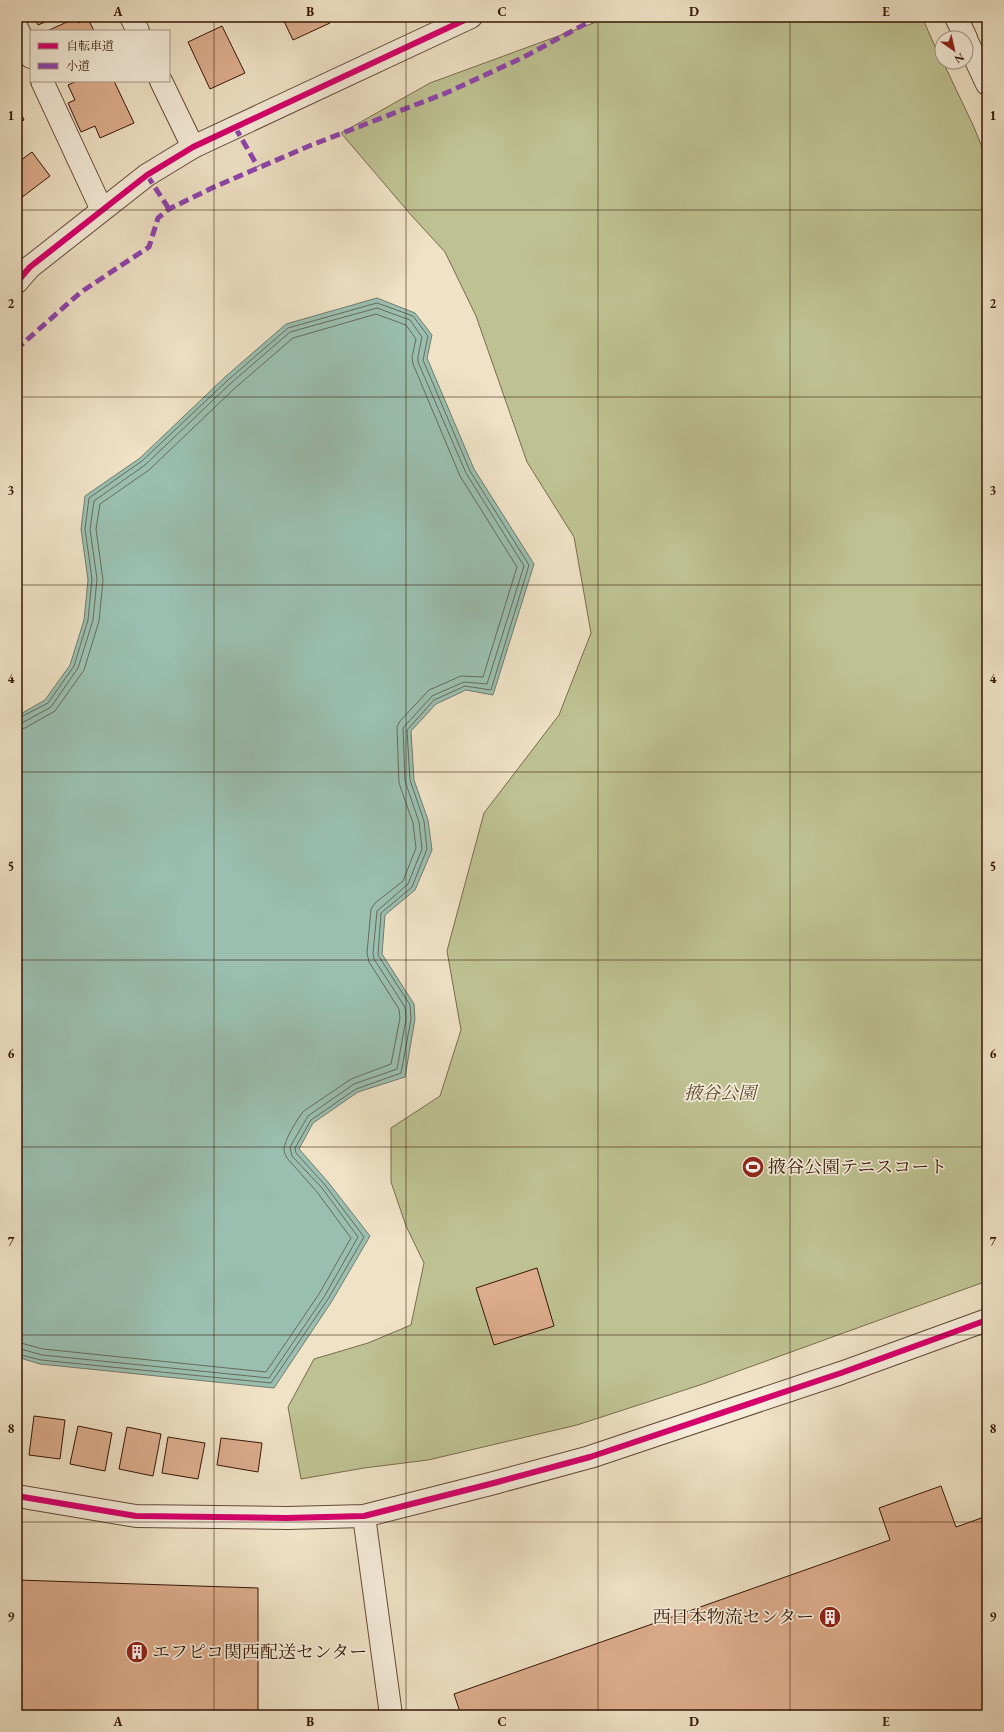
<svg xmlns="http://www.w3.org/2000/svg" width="1004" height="1732" viewBox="0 0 1004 1732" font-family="'EB Garamond','Noto Serif JP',serif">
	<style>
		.green { fill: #bec292; stroke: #7a6c4c }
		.water { fill: #9abfb0; stroke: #727b6c }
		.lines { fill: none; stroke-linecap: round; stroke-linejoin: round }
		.shore { stroke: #686a5a; stroke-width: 1 }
		.building { fill: #ddad8d; stroke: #351605 }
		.minor-casing { stroke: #644935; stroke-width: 24 }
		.minor { stroke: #f5ecda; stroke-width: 22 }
		.quiet { stroke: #8e44ad; stroke-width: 5; stroke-dasharray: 10 5; stroke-linecap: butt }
		.cycleway-casing { stroke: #f5ecda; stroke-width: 8 }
		.cycleway { stroke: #d6006c; stroke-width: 6 }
		.grid { fill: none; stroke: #351605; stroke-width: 1; stroke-opacity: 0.55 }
		.labels { text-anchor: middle; stroke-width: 3.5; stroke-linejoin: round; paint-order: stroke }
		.park-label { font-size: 18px; font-style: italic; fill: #5e4a2f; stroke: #f5ecda }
		.poi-label { font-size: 18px; fill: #351605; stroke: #f5ecda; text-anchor: start }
		.neatline { fill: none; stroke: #351605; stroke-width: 1.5 }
		.grid-label { font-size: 13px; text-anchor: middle; font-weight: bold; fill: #351605 }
	</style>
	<rect width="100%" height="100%" fill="#efe2c6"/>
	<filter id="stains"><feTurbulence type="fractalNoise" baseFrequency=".005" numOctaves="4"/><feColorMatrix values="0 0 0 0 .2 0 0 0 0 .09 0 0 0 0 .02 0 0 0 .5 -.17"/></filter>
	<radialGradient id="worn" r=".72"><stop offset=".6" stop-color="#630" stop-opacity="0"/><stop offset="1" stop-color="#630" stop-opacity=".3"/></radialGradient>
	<polygon class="green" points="610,17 922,17 942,62 943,62 973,125 987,159 987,1281 700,1385 577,1425 428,1460 364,1468 301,1479 288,1407 314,1359 368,1343 411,1325 424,1263 406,1226 391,1182 391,1128 440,1096 461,1030 447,951 484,813 559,715 591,633 574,537 527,462 476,316 445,252 411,215 341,133 430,83"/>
	<polygon class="water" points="377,298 415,313 432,335 427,358 474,469 534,564 493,695 466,690 436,704 411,731 414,780 428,820 432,850 415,890 385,915 382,954 414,1004 415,1019 405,1077 358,1092 313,1123 299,1149 328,1182 370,1236 332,1301 274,1388 40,1364 17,1357 17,716 45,700 70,665 84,620 88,580 81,529 85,496 140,458 225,377 286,324"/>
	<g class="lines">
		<g class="shore">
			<polyline points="17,719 48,703 74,666 88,620 92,579 85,529 89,498 142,461 228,380 288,328 377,303 413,316 428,336 423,360 470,471 529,565 491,690 465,686 434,700 407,730 410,780 424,821 427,849 412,887 381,913 378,955 410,1005 411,1019 401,1073 356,1089 311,1120 295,1148 296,1153 325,1185 364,1237 328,1299 271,1383 41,1360 17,1354"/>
			<polyline points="17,724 22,723 51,707 78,668 93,620 97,579 90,529 94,501 145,465 231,383 290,332 377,308 410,320 422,337 418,356 418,362 466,473 524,566 487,684 464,682 432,696 403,728 405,781 419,822 422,849 408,884 377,911 373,953 374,959 405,1007 406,1019 397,1069 354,1084 308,1116 290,1147 292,1156 322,1188 358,1237 324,1297 269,1378 42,1355 17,1348"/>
			<path d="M 17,730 L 25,728 L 55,711 L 84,670 L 99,621 L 103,580 L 96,529 L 100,504 L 149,470 L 235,388 L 293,338 L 376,314 L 406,325 L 416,339 L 412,357 L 413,364 L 460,476 L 517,567 L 483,677 L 461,676 L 429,690 L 400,721 L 397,727 L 399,783 L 413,823 L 416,848 L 403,881 L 375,903 L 371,909 L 367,953 L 369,962 L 399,1009 L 400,1018 L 391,1064 L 351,1079 L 304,1111 C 298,1117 284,1141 284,1149 C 284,1152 285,1155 287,1158 L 317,1192 L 351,1238 L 319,1294 L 266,1372 L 43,1349 L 17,1342"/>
		</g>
	</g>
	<g class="building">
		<polygon points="34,17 57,17 38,25"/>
		<polygon points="282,17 328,17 330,23 293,40"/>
		<polygon points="76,18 78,23 88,18 94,31 47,31"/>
		<polygon points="222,26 245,73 210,89 188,42"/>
		<polygon points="77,81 114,81 134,123 100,138 95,126 81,132 68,103 75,100 68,85"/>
		<polygon points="17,105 24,120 17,123"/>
		<polygon points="32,152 50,176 17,201 17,163"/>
		<polygon points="537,1268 554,1326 494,1345 476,1288"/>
		<polygon points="17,1408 20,1408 17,1439"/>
		<polygon points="34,1416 65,1420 60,1459 29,1455"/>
		<polygon points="78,1426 112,1433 105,1471 70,1464"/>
		<polygon points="127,1427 161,1434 153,1476 119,1469"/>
		<polygon points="168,1437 205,1443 198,1479 162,1473"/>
		<polygon points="221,1438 262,1443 258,1472 217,1465"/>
		<polygon points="941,1486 956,1527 987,1516 987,1715 461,1715 454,1694 890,1540 879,1508"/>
		<polygon points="17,1580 258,1588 258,1715 17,1715"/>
	</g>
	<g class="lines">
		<g class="minor-casing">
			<g id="minor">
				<polyline points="131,17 138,31"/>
				<polyline points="956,17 966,38"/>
				<polyline points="17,28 31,57"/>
				<polyline points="966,39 987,84"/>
				<polyline points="42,81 102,210"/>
				<polyline points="161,81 193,147"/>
				<polyline points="17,282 30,267 147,175 193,147 471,17"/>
				<polyline points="17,1496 136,1516 287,1518 364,1516 494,1483 590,1457 841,1373 987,1320"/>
				<polyline points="364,1516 391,1715"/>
			</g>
		</g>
		<use href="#minor" class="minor"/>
		<g class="quiet">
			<polyline points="235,127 258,167"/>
			<polyline points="147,175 169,209"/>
			<polyline points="17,351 20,346 81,292 149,247 158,218 169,209 214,187 309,146 446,93 522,58 598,17"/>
		</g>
		<g class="cycleway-casing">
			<g id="cycleway">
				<polyline points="17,282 30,267 147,175 193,147 471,17"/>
				<polyline points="17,1496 136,1516 287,1518 364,1516 494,1483 590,1457 841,1373 987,1320"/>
			</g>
		</g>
		<use href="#cycleway" class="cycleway"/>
	</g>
	<path class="grid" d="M 214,17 L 214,1715M 406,17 L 406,1715M 598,17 L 598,1715M 790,17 L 790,1715M 17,210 L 987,210M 17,397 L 987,397M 17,585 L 987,585M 17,772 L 987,772M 17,960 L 987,960M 17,1147 L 987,1147M 17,1335 L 987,1335M 17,1522 L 987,1522"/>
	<defs>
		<g id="stadium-disc" transform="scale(1.15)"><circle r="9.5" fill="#8f2418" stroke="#f5ecda"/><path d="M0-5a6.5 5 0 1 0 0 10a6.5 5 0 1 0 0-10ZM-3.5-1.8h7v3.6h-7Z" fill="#fff"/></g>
		<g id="building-disc" transform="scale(1.15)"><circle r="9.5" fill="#8f2418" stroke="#f5ecda"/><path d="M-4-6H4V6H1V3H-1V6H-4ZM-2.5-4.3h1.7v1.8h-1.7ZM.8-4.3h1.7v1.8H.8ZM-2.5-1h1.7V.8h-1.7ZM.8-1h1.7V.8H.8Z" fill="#fff"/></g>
	</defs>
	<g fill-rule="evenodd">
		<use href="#stadium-disc" x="753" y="1167"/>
		<use href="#building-disc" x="830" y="1617"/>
		<use href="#building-disc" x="137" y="1652"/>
	</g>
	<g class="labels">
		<g class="park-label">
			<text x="720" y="1099">掖谷公園</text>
		</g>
		<g class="poi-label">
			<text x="768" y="1173">掖谷公園テニスコート</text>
			<text x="814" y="1623" text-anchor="end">西日本物流センター</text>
			<text x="152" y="1658">エフピコ関西配送センター</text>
		</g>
	</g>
	<rect width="1004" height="1732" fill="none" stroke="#efe2c6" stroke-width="44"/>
	<rect x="30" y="30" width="140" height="52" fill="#f5ecda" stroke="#a89685"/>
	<rect x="38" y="43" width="20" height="6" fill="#d6006c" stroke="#a89685"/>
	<text x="66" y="50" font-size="12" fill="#351605">自転車道</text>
	<rect x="38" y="63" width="20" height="6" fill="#8e44ad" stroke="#a89685"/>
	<text x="66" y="70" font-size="12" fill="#351605">小道</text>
	<g transform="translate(954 50) rotate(146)"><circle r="19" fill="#f5ecda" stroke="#a89685"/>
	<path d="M0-3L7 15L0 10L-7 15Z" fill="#8f2418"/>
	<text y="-6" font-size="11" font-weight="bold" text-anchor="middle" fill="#351605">N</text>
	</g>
	<rect x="22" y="22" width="960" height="1688" class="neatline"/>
	<g class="grid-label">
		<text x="118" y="16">A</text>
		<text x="310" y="16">B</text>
		<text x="502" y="16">C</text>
		<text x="694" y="16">D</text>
		<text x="886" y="16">E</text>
		<text x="11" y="120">1</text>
		<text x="993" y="120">1</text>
		<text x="11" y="308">2</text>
		<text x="993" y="308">2</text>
		<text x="11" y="495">3</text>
		<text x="993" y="495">3</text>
		<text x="11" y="683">4</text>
		<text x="993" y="683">4</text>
		<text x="11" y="871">5</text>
		<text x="993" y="871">5</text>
		<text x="11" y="1058">6</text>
		<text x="993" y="1058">6</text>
		<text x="11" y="1246">7</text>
		<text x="993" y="1246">7</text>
		<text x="11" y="1433">8</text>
		<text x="993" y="1433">8</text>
		<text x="11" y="1621">9</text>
		<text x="993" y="1621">9</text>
		<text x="118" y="1726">A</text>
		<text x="310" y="1726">B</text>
		<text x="502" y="1726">C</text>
		<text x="694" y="1726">D</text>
		<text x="886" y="1726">E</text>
	</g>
	<rect width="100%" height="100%" filter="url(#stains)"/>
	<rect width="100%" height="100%" fill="url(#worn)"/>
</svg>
